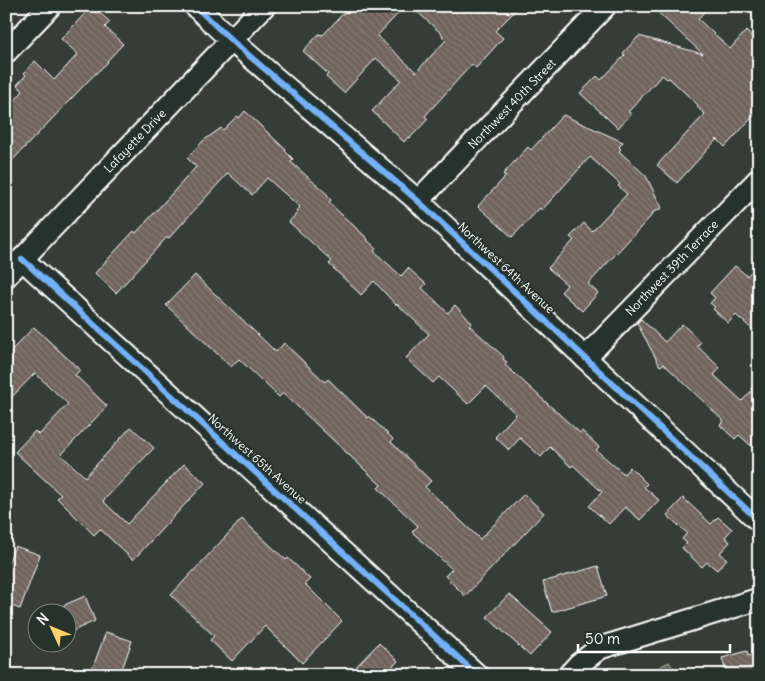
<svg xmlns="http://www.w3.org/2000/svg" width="765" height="681" viewBox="0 0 765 681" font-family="Delius,sans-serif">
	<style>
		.park { fill: url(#park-dots); stroke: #acb9ac }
		.building { fill: url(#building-back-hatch); stroke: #fff }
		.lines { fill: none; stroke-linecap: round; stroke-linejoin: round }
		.minor-casing { stroke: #fff; stroke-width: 25 }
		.minor { stroke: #26332d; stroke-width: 21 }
		.cycleway-casing { stroke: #26332d; stroke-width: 9 }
		.cycleway { stroke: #73b2f8; stroke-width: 6 }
		.labels { text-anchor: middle; stroke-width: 4; stroke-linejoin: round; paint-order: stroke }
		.street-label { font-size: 12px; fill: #fff; stroke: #26332d }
	</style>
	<defs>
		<pattern id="park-dots" width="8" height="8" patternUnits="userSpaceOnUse" patternTransform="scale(1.25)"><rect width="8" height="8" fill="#597359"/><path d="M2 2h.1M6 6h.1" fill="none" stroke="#515a51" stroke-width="1.8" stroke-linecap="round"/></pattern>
		<pattern id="building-back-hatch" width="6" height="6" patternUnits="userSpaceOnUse" patternTransform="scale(1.25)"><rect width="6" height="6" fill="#70645c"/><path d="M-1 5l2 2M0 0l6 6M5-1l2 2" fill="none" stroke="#857b74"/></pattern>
	</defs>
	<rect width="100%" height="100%" fill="#353d36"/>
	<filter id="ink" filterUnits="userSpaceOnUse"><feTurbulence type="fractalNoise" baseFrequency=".02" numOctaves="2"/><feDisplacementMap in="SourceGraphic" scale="10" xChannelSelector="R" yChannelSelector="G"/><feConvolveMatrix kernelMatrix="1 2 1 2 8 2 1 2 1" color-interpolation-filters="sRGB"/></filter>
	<g filter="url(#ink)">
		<polygon class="park" points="669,662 678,675 643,675"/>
		<g class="building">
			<polygon points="92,6 110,22 105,27 123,44 107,61 108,62 91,78 6,167 6,110 23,91 17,85 26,75 24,73 35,61 54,80 78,54 61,39"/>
			<polygon points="350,6 405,6 377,36 416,72 446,40 442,36 443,35 411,6 520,6 495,31 503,38 476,68 472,64 425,116 428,119 410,138 408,137 404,142 372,111 401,80 376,58 344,93 326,77 328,74 303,51 319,34 323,35"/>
			<polygon points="651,6 709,6 698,19 730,49 746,31 759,43 759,110 725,147 717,139 677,183 657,165 705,114 697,107 698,105 669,78 667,79 662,75 628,112 631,114 618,128 580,93 597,76 601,80 625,55 623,53 639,36 703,54"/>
			<polygon points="245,111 286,150 285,151 293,159 291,162 328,195 327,196 331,200 329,203 368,239 367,240 376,248 374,251 401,276 408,268 426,284 422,288 448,313 455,305 472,323 469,325 504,357 503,359 507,362 505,365 580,433 582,431 599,447 596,450 624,474 630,467 647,484 644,487 659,500 640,520 625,507 609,524 589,506 602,492 573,465 571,467 550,447 541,457 520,438 509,450 495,437 516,414 486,386 468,404 439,377 433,383 406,358 429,334 397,304 396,305 374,281 361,295 329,264 332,261 289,222 297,213 296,212 300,207 267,178 252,195 228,173 169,238 167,237 116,293 95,273 134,231 136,233 196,167 187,158 203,141 221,128 223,130 237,116 239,118"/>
			<polygon points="563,115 623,142 619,147 621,149 619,151 646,176 662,208 652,213 653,214 588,284 598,293 582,311 561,292 567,285 548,268 574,240 570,237 584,223 592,231 627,194 618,186 620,184 590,157 542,210 540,208 512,237 478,206 506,176 503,174 528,147 531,150"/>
			<polygon points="759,263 759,335 736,315 728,323 713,309 715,307 710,303 715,298 710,293 735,266 747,276"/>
			<polygon points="195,275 276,352 284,343 325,382 328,379 368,418 369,416 393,439 391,442 431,481 425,487 480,539 524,494 544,513 465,596 445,576 452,569 412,532 418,526 378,488 381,485 283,393 279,397 239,359 231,367 166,305"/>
			<polygon points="641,319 665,342 682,324 701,342 697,346 720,368 714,375 742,401 759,383 759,453 739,435 735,439 720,425 724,421 664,364 660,366 637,323"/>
			<polygon points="34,327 80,370 75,375 107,406 61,455 85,477 131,427 154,448 103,501 127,524 184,464 205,483 133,560 100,529 94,535 57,498 61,495 15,452 35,431 39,435 68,404 35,373 6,403 6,356"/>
			<polygon points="683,498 711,524 718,517 732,529 725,537 730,542 720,553 727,559 717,570 707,562 702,567 682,548 687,543 682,539 687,533 667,515"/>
			<polygon points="242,519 286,560 288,558 310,579 305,584 342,621 302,663 265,626 232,661 210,640 214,636 171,595"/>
			<polygon points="15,546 40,555 20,609 6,604 6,568"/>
			<polygon points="598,566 607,596 552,612 543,582"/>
			<polygon points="509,594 552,632 530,656 487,617"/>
			<polygon points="85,596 95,621 68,633 68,614 44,614"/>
			<polygon points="106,632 132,641 120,675 90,675"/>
			<polygon points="379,643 398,661 385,675 348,675"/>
			<polygon points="747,651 748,656 759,653 759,675 727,675 722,658"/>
		</g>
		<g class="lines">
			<g class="minor-casing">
				<g id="minor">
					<polyline points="195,6 231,40 418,201 759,521"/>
					<polyline points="6,52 50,6"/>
					<polyline points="418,201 605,6"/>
					<polyline points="22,259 477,675"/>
					<polyline points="6,276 264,6"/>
					<polyline points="585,358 759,179"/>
					<polyline points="569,675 579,664 600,648 759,599"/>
				</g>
			</g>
			<use href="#minor" class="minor"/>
			<g class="cycleway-casing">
				<g id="cycleway">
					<polyline points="195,6 231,40 418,201 759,521"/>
					<polyline points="22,259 477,675"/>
				</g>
			</g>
			<use href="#cycleway" class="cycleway"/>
		</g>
	</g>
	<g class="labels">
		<g class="street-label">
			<text transform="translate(512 104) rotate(-46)" y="4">Northwest 40th Street</text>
			<text transform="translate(135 141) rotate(-46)" y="4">Lafayette Drive</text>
			<text transform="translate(506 268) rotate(43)" y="4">Northwest 64th Avenue</text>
			<text transform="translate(672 268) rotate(-46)" y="4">Northwest 39th Terrace</text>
			<text transform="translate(257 459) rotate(42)" y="4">Northwest 65th Avenue</text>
		</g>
	</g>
	<rect width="765" height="681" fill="none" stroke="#26332d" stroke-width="25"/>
	<rect x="12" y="12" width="740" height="656" fill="none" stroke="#fff" stroke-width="2" filter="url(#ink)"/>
	<g transform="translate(52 628) rotate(314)"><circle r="24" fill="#26332d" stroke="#7d8581"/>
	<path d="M0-4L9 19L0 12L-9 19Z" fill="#ffd166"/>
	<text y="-8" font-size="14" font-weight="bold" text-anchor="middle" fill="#ffffff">N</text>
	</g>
	<path d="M578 644v8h152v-8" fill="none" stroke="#ffffff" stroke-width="2.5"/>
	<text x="585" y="644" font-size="15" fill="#ffffff" stroke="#26332d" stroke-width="4" paint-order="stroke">50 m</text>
</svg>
